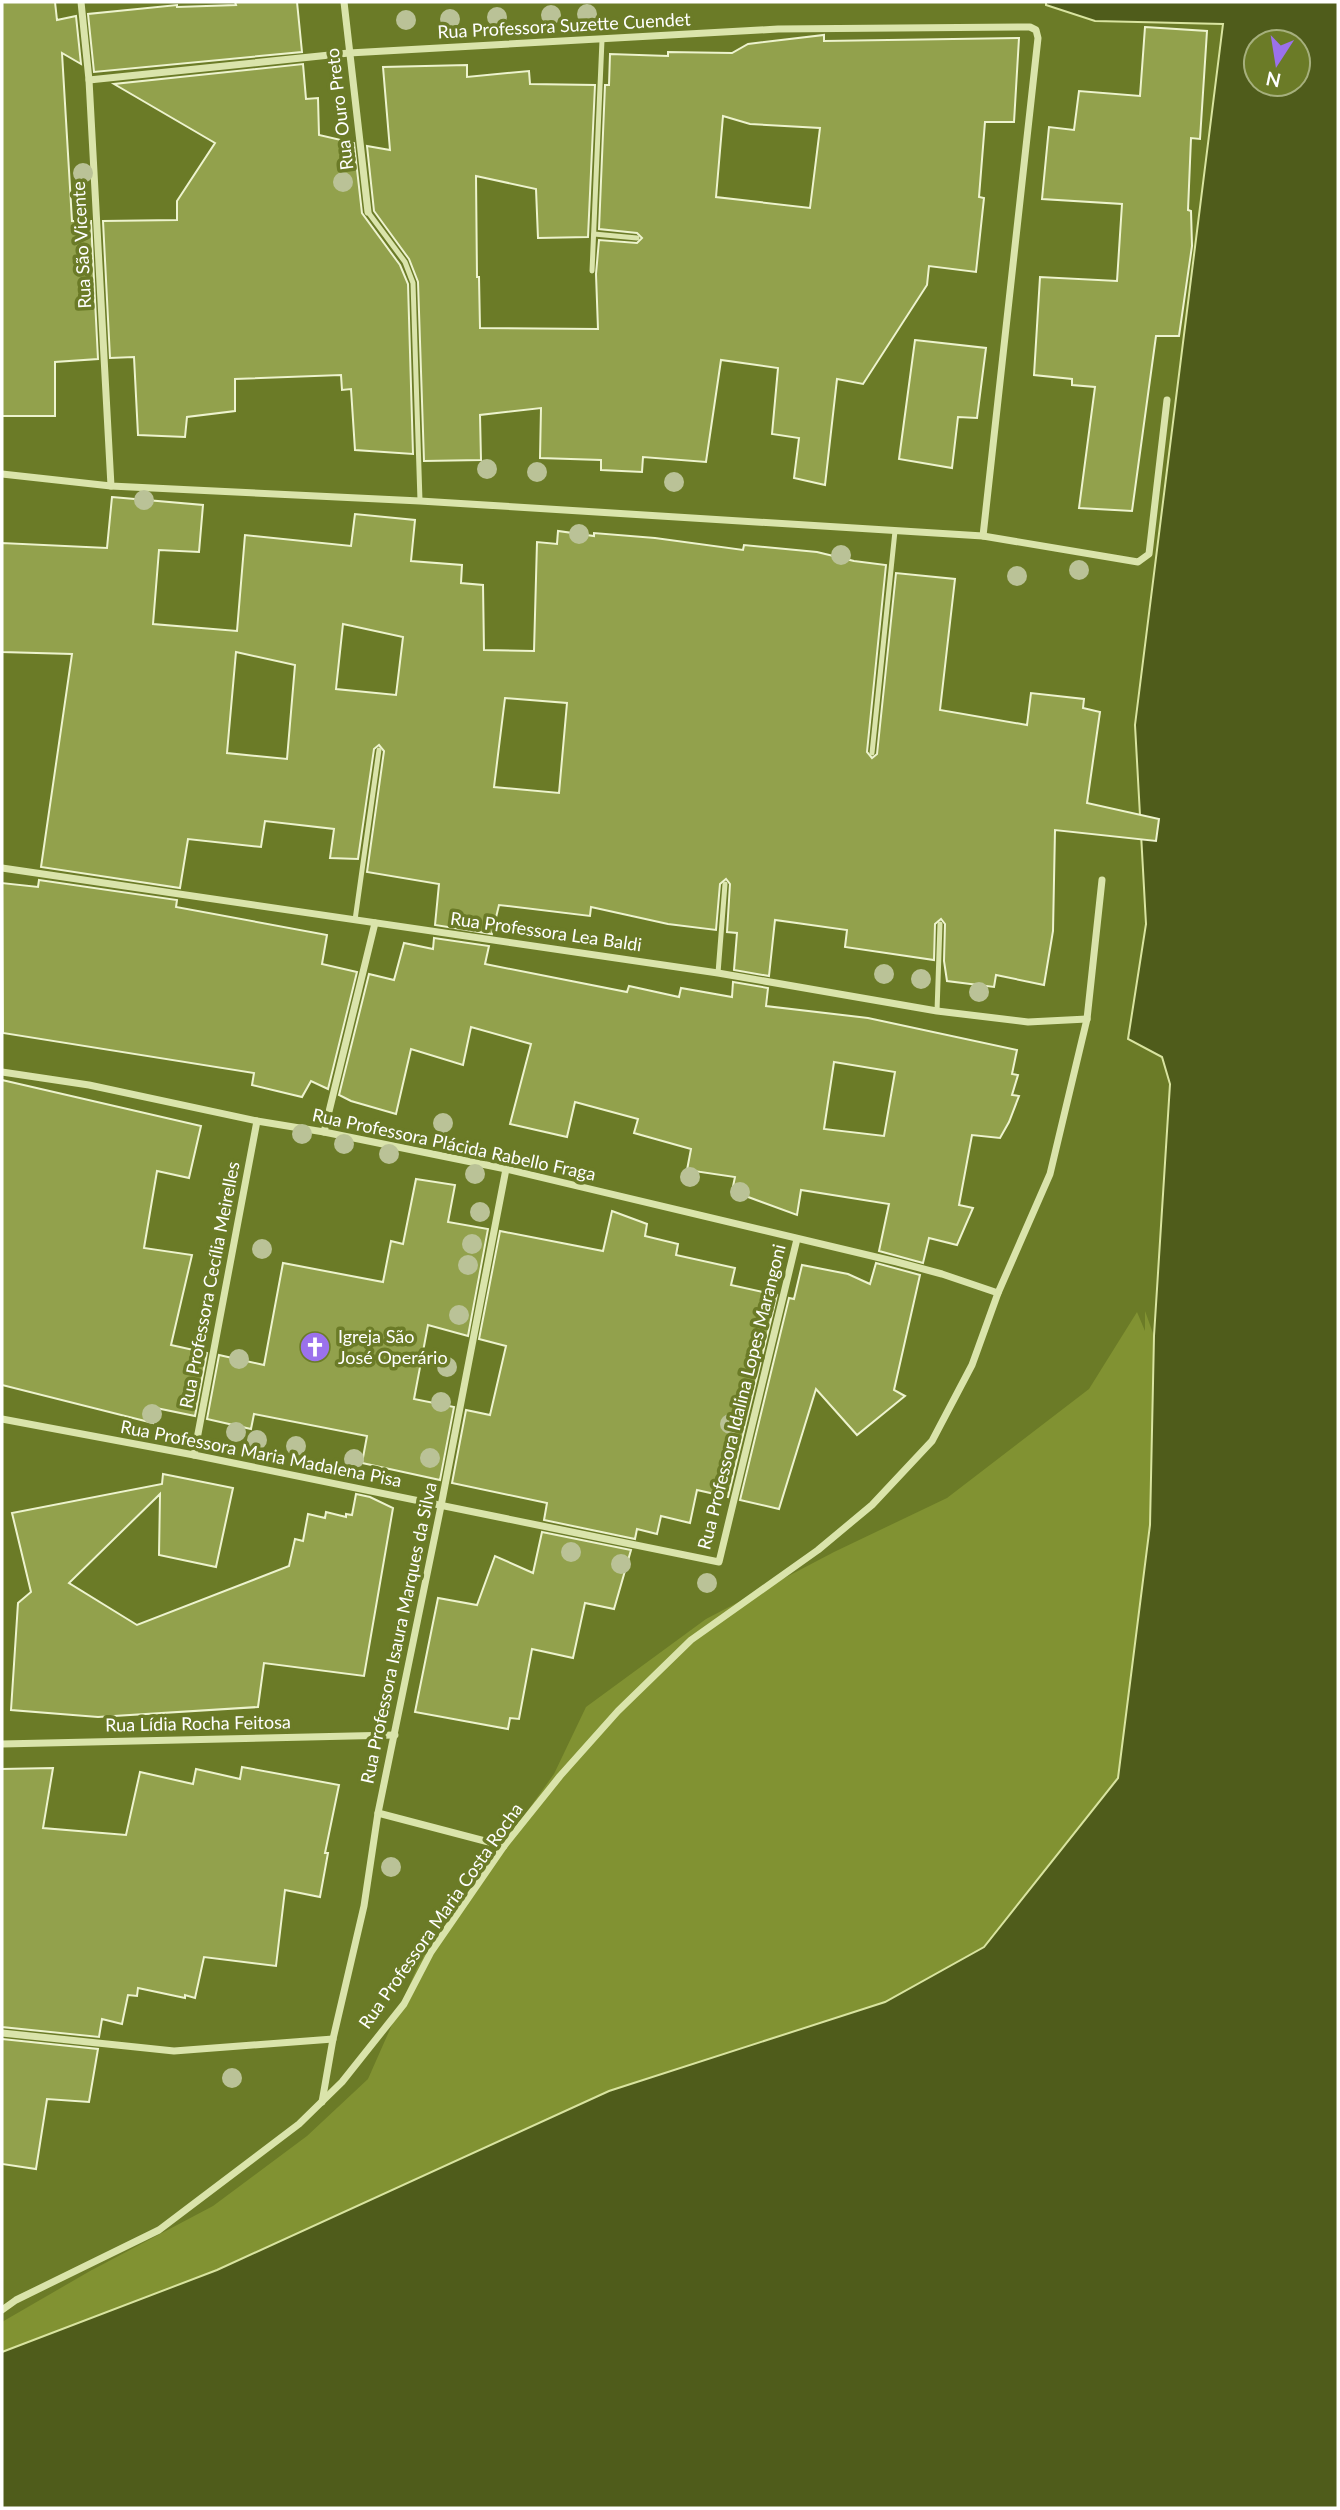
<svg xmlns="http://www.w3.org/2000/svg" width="1340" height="2510" viewBox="0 0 1340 2510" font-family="Lato,sans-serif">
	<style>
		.green { fill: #819232 }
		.water { fill: #4f5c1b; stroke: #d9e4a0; stroke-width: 2; fill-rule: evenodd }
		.building { fill: #92a14c; stroke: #edf3ce; stroke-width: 2; fill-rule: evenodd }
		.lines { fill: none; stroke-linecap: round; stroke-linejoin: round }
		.service { stroke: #dae4ab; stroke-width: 5 }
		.minor { stroke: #dae4ab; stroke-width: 7 }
		.tree { fill: #bac297 }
		.labels { text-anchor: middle; stroke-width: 7; stroke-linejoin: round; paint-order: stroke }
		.street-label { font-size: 18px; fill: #fff; stroke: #6b7b27 }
		.poi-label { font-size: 18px; fill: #fff; stroke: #6b7b27; text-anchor: start }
	</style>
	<rect width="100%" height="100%" fill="#6b7b27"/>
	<polygon class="green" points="1145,1311 1154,1336 1150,1525 1118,1778 984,1947 885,2002 609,2091 217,2270 2,2352 2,2322 90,2271 213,2206 307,2136 368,2079 421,1959 554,1774 586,1707 706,1619 834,1552 947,1498 1089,1389 1137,1312 1145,1331"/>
	<path class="water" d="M 1046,2 L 1338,2 L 1338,2508 L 2,2508 L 2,2352 L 217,2270 L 609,2091 L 885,2002 L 984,1947 L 1118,1778 L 1150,1525 L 1154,1336 L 1170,1084 L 1162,1057 L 1128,1039 L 1146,924 L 1135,725 L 1223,24 L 1095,21 L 1046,5 ZM 1256,42 L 1298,42 L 1298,84 L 1256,84 Z"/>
	<g class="building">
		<polygon points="2,2 55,2 57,20 76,16 81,64 62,53 72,221 91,221 98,359 55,362 55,416 2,416"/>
		<polygon points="235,2 297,2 302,52 94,72 88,14 177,5 177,7 236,5"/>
		<polygon points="1145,27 1207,31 1200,139 1191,138 1188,210 1191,211 1192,246 1179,336 1156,336 1132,511 1079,508 1095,387 1072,385 1072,379 1034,375 1040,277 1117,281 1122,204 1042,199 1049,127 1074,130 1079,91 1140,96"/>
		<path d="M 824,35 L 824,41 L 1019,38 L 1014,122 L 985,122 L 979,197 L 984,198 L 976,272 L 929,266 L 927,285 L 863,384 L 837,379 L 825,485 L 794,478 L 799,438 L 772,434 L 778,368 L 721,360 L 706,462 L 643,457 L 642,472 L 601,470 L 601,460 L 540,458 L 541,408 L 480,415 L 481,460 L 424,461 L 418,282 L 409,259 L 374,211 L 367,146 L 390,150 L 383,67 L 467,65 L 467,77 L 529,71 L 530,84 L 595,85 L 588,237 L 538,238 L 536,189 L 476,176 L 477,277 L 479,277 L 480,328 L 598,329 L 596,274 L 599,240 L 637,243 L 642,238 L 637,233 L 599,229 L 605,85 L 609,85 L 610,54 L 668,56 L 668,52 L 732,53 L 748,44 ZM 723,116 L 750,124 L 820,128 L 810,208 L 716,197 Z"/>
		<polygon points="303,64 306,99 318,98 319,135 354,143 362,213 400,265 408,284 413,454 355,450 351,389 342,390 341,375 235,379 235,411 187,417 185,437 138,435 134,357 110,358 103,221 177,220 177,201 215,143 114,84"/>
		<polygon points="915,340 986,348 977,418 958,417 952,468 899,459"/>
		<path d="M 112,497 L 203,505 L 199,552 L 159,550 L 153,624 L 237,631 L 245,535 L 351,546 L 355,514 L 415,520 L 411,561 L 462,565 L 461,583 L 483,585 L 484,650 L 534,651 L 537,542 L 557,544 L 558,531 L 594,536 L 594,533 L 655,538 L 743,550 L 744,545 L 817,552 L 854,561 L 886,565 L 867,752 L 872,758 L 877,754 L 896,573 L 955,579 L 940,710 L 1027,725 L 1031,693 L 1084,699 L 1083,708 L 1100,712 L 1087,803 L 1159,819 L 1156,841 L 1055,830 L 1053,931 L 1044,985 L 996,975 L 994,987 L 947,981 L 944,961 L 945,924 L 941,919 L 935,924 L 934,960 L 845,947 L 847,930 L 775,920 L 769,976 L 734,970 L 737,933 L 727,932 L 730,884 L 726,879 L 720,884 L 716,930 L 668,924 L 591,907 L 590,916 L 499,905 L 492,934 L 435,925 L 439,884 L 367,872 L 384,751 L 379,745 L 374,749 L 358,859 L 330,858 L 334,829 L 265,821 L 261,847 L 188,839 L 180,888 L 41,867 L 72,654 L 2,652 L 2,543 L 107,548 ZM 343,624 L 403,637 L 396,695 L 336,689 ZM 236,652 L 295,665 L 287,759 L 227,753 ZM 505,698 L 567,703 L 559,793 L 494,787 Z"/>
		<polygon points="39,880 177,900 176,907 327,935 322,964 357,972 328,1089 311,1081 302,1097 252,1085 254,1073 3,1033 2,883 38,887"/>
		<path d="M 434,938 L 489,946 L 485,964 L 627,992 L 629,986 L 679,997 L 681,988 L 732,997 L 733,982 L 768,988 L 766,1006 L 868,1018 L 1017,1050 L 1012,1074 L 1018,1075 L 1012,1095 L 1019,1096 L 1009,1122 L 1000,1138 L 972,1135 L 959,1205 L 973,1208 L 957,1245 L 929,1238 L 923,1263 L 879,1251 L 889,1204 L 801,1190 L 797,1215 L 732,1191 L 735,1177 L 687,1170 L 691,1149 L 634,1133 L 638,1119 L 575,1102 L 567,1137 L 510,1124 L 531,1044 L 471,1027 L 463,1065 L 411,1049 L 396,1114 L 351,1101 L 339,1095 L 369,974 L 394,980 L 404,943 L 433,949 ZM 834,1062 L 895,1072 L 884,1136 L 824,1129 Z"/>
		<polygon points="2,1080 201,1126 189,1178 157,1171 144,1248 192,1255 171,1345 207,1353 195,1416 156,1408 153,1423 2,1385"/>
		<polygon points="416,1179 455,1185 448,1222 488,1229 468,1336 428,1325 414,1399 454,1407 440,1480 362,1463 367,1436 254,1414 251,1429 207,1419 219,1355 264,1365 283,1263 383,1282 391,1241 403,1244"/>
		<polygon points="612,1211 647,1224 645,1236 678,1244 676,1255 735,1268 731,1285 777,1295 728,1497 697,1490 690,1523 661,1516 657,1534 637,1529 635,1539 544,1520 547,1503 452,1483 466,1410 490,1415 506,1346 479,1339 500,1231 603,1251"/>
		<polygon points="876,1263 920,1275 894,1390 905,1396 857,1435 816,1389 779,1509 740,1500 789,1298 794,1299 802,1265 848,1274 870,1284"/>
		<polygon points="163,1474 233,1488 216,1567 159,1555 160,1494 69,1583 137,1625 289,1566 295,1539 303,1541 308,1514 325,1518 326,1512 346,1517 346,1514 352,1515 356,1494 370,1497 393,1508 364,1676 264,1663 258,1707 98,1717 11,1710 18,1603 31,1592 12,1513 162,1484"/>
		<polygon points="542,1532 631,1550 614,1609 585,1603 573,1658 532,1649 519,1719 510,1718 508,1729 415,1712 438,1598 477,1605 495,1556 533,1573"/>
		<polygon points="242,1767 339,1785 325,1853 328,1853 320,1897 285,1890 276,1966 204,1957 195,1998 185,1995 185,1998 138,1988 137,1996 128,1995 122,2024 102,2019 99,2037 2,2027 2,1769 53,1768 43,1828 126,1835 140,1772 193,1784 196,1769 240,1779"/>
		<polygon points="2,2039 98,2049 89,2102 47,2099 36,2169 2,2164"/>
	</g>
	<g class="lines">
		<g class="service">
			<polyline points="368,212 405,262 413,283 420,501"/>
			<polyline points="594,234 637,238"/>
			<polyline points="592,271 602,40"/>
			<polyline points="872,753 895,531"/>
			<polyline points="355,920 379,750"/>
			<polyline points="718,973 725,884"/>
			<polyline points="937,1011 940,924"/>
		</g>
		<g class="minor">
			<polyline points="81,2 89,80 111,486"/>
			<polyline points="344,2 368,212"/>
			<polyline points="89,80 349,53 778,29 1030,27 1036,30 1038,38 983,536"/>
			<polyline points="2,474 111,486 420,501 983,536 1138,562 1149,554 1167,400"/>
			<polyline points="2,868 718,973 937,1011 1028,1022 1087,1019"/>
			<polyline points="2,1072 89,1085 257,1121 324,1132 506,1169 897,1262 942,1274 998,1293"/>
			<polyline points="324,1132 375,923"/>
			<polyline points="2,1419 194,1455 719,1562 797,1239"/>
			<polyline points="194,1455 257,1121"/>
			<polyline points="2,1744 395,1735"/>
			<polyline points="378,1813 504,1846"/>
			<polyline points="2,2033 174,2051 333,2039"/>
			<polyline points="322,2102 333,2039 364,1906 378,1813 441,1506 506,1169"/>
			<polyline points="2,2310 16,2300 159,2230 299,2124 342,2082 404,2004 431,1952 504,1846 560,1776 618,1711 691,1640 818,1550 872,1505 932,1441 972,1365 998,1293 1050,1174 1087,1019 1102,880"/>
		</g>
	</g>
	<g class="tree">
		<circle cx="587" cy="14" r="10"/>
		<circle cx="551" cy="15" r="10"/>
		<circle cx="497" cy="17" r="10"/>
		<circle cx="450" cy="19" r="10"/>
		<circle cx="406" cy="20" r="10"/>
		<circle cx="83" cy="173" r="10"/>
		<circle cx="343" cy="182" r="10"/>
		<circle cx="487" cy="469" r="10"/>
		<circle cx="537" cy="472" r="10"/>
		<circle cx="674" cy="482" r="10"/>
		<circle cx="144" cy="500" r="10"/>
		<circle cx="579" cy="534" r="10"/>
		<circle cx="841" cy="555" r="10"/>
		<circle cx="1079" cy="570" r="10"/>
		<circle cx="1017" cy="576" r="10"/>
		<circle cx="884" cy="974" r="10"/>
		<circle cx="921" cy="979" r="10"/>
		<circle cx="979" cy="992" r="10"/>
		<circle cx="443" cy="1123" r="10"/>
		<circle cx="302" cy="1134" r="10"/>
		<circle cx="344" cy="1144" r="10"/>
		<circle cx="389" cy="1154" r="10"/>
		<circle cx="475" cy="1174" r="10"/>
		<circle cx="690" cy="1177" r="10"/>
		<circle cx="740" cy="1192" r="10"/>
		<circle cx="480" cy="1212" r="10"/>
		<circle cx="472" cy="1244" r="10"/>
		<circle cx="262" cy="1249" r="10"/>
		<circle cx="468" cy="1265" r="10"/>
		<circle cx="459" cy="1315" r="10"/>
		<circle cx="239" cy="1359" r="10"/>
		<circle cx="447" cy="1367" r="10"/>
		<circle cx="441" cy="1402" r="10"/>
		<circle cx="152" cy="1414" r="10"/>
		<circle cx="730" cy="1424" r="10"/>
		<circle cx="236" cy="1432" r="10"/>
		<circle cx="257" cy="1440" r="10"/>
		<circle cx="296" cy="1446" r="10"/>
		<circle cx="430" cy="1458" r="10"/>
		<circle cx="354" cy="1459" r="10"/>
		<circle cx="571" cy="1552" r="10"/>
		<circle cx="621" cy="1564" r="10"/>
		<circle cx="707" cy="1583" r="10"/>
		<circle cx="391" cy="1867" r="10"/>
		<circle cx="232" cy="2078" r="10"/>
	</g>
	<defs>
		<g id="church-disc" transform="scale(1.575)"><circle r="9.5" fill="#9b71ec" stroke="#6b7b27"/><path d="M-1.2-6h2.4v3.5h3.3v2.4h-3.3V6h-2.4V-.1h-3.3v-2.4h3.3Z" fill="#fff"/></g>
	</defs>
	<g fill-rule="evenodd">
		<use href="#church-disc" x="315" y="1347"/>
	</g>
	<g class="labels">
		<g class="street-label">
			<text transform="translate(564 26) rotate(-3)" y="6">Rua Professora Suzette Cuendet</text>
			<text transform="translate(340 109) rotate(-97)" y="6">Rua Ouro Preto</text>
			<text transform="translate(82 245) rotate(-93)" y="6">Rua São Vicente</text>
			<text transform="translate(546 932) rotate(8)" y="6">Rua Professora Lea Baldi</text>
			<text transform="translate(454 1145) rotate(12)" y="6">Rua Professora Plácida Rabello Fraga</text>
			<text transform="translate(210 1285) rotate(-79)" y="6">Rua Professora Cecília Meirelles</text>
			<text transform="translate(742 1397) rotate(-76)" y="6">Rua Professora Idalina Lopes Marangoni</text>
			<text transform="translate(261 1454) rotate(11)" y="6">Rua Professora Maria Madalena Pisa</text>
			<text transform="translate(399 1633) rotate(-78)" y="6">Rua Professora Isaura Marques da Silva</text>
			<text transform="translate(198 1724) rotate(-1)" y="6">Rua Lídia Rocha Feitosa</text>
			<text transform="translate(441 1916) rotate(-55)" y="6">Rua Professora Maria Costa Rocha</text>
		</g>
		<g class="poi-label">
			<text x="338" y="1343">Igreja São<tspan x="338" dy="21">José Operário</tspan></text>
		</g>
	</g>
	<rect width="1340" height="2510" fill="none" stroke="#ffffff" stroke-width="7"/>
	<g transform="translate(1277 63) rotate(192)"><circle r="33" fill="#6b7b27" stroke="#a6b07d" stroke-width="2"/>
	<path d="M0-5L12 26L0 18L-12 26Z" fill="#9b71ec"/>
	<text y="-10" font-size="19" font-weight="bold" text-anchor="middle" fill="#ffffff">N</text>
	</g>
</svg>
